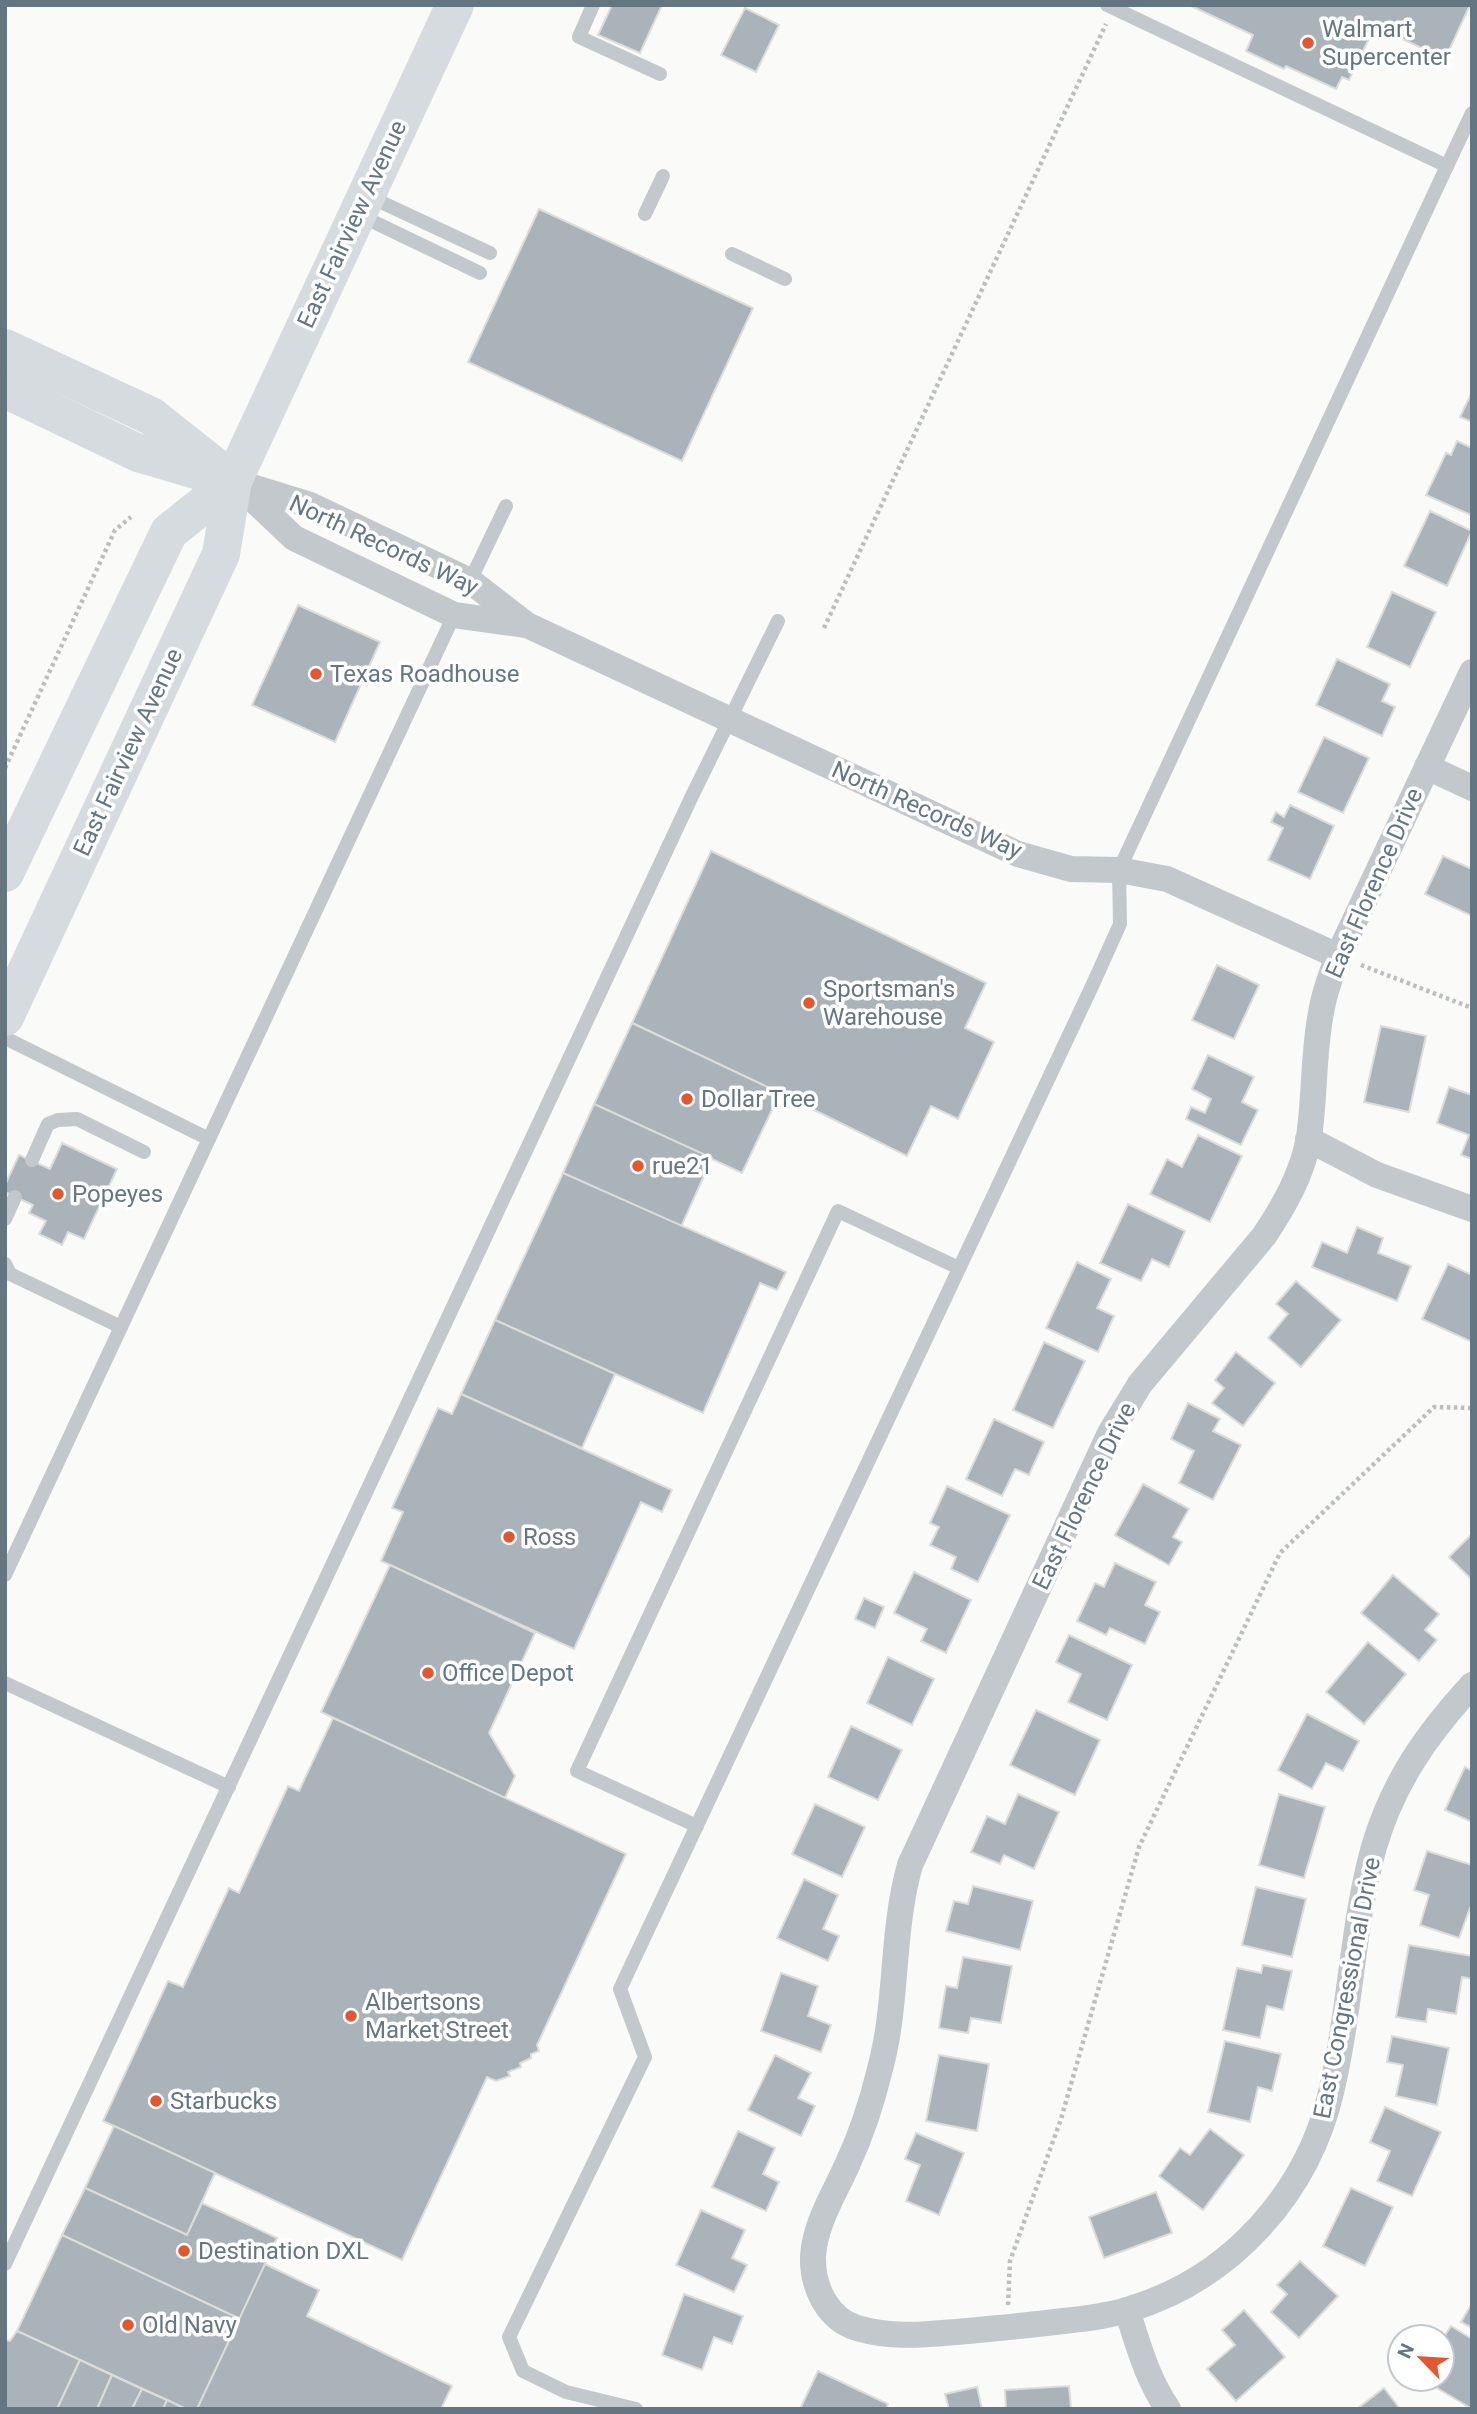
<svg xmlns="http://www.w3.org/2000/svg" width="1477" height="2414" viewBox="0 0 1477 2414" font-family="Roboto,sans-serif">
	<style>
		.building { fill: #aab3b9; stroke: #dcdcda; stroke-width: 2 }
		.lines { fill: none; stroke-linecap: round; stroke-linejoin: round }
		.path { stroke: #bbbfc2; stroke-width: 4.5; stroke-dasharray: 3.5 3.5; stroke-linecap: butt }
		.lane { stroke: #c3c8cc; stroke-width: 14 }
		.street { stroke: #c3c8cc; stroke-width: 26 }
		.secondary { stroke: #d6dbdf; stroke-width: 38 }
		.primary { stroke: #d6dbdf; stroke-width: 38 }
		.poi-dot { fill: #e4572e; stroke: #fff; stroke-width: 2.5 }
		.labels { text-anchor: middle; stroke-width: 7; stroke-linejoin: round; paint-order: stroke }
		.poi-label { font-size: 24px; fill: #657683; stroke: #fff; text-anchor: start }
		.street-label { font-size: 24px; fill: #657683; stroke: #fff }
	</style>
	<rect width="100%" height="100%" fill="#fafaf8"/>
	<g class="building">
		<polygon points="612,5 662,5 640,53 598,35"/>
		<polygon points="1189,5 1470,5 1445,59 1375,26 1349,80 1342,77 1336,89 1286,66 1284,69 1246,51 1253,35"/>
		<polygon points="745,8 779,25 756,72 721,55"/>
		<polygon points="539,209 753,308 682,461 468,362"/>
		<polygon points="1472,392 1472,422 1460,417"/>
		<polygon points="1457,441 1472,448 1471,515 1426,495 1446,453 1451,455"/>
		<polygon points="1430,511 1472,531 1447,586 1404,566"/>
		<polygon points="1392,592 1436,612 1410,667 1367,647"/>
		<polygon points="298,605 380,642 335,742 252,705"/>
		<polygon points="1337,659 1390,684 1382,701 1395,707 1382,736 1316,705"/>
		<polygon points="1324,737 1369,758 1343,813 1298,792"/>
		<polygon points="1290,805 1334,826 1310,879 1268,860 1283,828 1271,822 1276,812 1284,817"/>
		<polygon points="711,851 986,983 965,1028 994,1042 958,1119 931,1106 907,1156 780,1093 632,1023"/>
		<polygon points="1443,856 1472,869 1472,916 1425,894"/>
		<polygon points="1217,965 1259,985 1234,1039 1192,1020"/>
		<polygon points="632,1023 780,1093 742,1173 594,1104"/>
		<polygon points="1381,1026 1426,1036 1409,1112 1364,1102"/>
		<polygon points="1208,1055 1254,1077 1242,1102 1258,1110 1241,1145 1186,1119 1191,1107 1205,1113 1211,1099 1192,1089"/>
		<polygon points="1449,1087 1472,1095 1472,1159 1461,1155 1469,1135 1437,1123"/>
		<polygon points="594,1104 712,1158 681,1227 563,1173"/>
		<polygon points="1198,1135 1242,1156 1210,1222 1150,1194 1167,1159 1182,1167"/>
		<polygon points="62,1143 117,1169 84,1239 68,1232 62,1245 39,1234 46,1221 29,1213 33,1205 5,1192 5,1185 19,1155 50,1169"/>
		<polygon points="563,1173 786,1272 777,1290 760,1283 703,1413 495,1320"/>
		<polygon points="1128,1204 1185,1231 1169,1267 1152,1259 1141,1281 1100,1263"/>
		<polygon points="1357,1227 1383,1238 1378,1253 1411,1266 1397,1301 1312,1267 1322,1242 1347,1253"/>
		<polygon points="1077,1262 1111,1279 1097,1308 1114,1316 1098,1352 1046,1328"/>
		<polygon points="1448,1264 1472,1275 1472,1342 1422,1319"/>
		<polygon points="1296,1281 1341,1320 1301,1367 1268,1338 1288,1314 1276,1304"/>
		<polygon points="495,1320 615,1374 582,1448 461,1394"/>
		<polygon points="1044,1342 1085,1361 1053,1428 1013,1410"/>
		<polygon points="1236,1352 1275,1383 1243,1426 1212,1403 1224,1388 1215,1380"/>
		<polygon points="461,1394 672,1490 662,1512 641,1502 574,1649 381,1561 403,1512 392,1508 438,1408 452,1414"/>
		<polygon points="1188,1403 1220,1419 1213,1431 1241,1445 1213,1500 1179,1483 1194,1451 1171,1439"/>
		<polygon points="994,1419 1044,1442 1029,1475 1015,1469 1002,1496 966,1479"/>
		<polygon points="1143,1484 1189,1509 1173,1537 1182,1542 1169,1565 1115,1535"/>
		<polygon points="947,1486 1010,1515 978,1582 951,1569 956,1557 930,1545 939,1527 930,1523"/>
		<polygon points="1472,1534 1472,1580 1449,1557"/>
		<polygon points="1115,1563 1156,1582 1145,1605 1160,1612 1145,1644 1110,1628 1106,1635 1077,1621 1095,1583 1104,1587"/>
		<polygon points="390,1565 535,1633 489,1733 515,1776 505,1798 321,1712"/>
		<polygon points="914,1572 971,1600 946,1653 921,1641 927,1629 894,1613"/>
		<polygon points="1393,1575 1439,1614 1425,1630 1437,1640 1419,1661 1361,1613"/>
		<polygon points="864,1598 884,1607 875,1628 855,1619"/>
		<polygon points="1069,1635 1132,1665 1107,1720 1068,1702 1081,1674 1056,1662"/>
		<polygon points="1368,1642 1406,1674 1364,1724 1326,1692"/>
		<polygon points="888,1657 934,1679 912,1725 867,1703"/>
		<polygon points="1036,1710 1100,1740 1075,1795 1010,1765"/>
		<polygon points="1307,1714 1359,1741 1343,1771 1326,1763 1312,1789 1278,1770"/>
		<polygon points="333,1718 626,1854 537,2045 539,2051 531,2054 531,2058 520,2063 521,2067 508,2072 510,2076 496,2081 487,2077 402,2260 103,2121 168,1981 183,1987 229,1888 239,1893 288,1786 299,1791"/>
		<polygon points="851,1726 902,1750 878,1800 828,1777"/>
		<polygon points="1465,1767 1472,1771 1472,1822 1445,1810"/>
		<polygon points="1018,1794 1059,1812 1034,1869 1004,1855 1000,1864 971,1852 987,1816 1005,1824"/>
		<polygon points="1279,1794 1325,1807 1304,1878 1259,1865"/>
		<polygon points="815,1804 865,1827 842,1877 792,1854"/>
		<polygon points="1427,1851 1472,1865 1472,1909 1470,1908 1459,1938 1420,1925 1429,1895 1414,1890"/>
		<polygon points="804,1879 838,1895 823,1929 839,1936 828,1961 777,1938"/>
		<polygon points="973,1886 1033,1901 1020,1950 946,1931 954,1901 968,1904"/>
		<polygon points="1256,1887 1306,1899 1292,1957 1242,1945"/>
		<polygon points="1409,1945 1472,1956 1472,1979 1462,1977 1456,2014 1428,2009 1426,2022 1396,2017"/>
		<polygon points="963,1957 1012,1966 1001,2023 971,2018 968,2033 939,2028 946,1986 957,1988"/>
		<polygon points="1263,1965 1292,1971 1283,2010 1267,2006 1260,2038 1223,2030 1237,1968 1261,1973"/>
		<polygon points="781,1973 818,1986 808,2016 831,2025 821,2052 761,2031"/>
		<polygon points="1392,2036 1449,2048 1437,2105 1396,2096 1403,2065 1387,2062"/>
		<polygon points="1225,2041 1281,2054 1272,2091 1258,2087 1250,2122 1208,2112"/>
		<polygon points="775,2055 811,2073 798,2098 815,2106 801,2136 748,2110"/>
		<polygon points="939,2055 989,2064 977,2131 926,2121"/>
		<polygon points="1385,2107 1441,2132 1412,2196 1377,2181 1390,2151 1370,2142"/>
		<polygon points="114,2126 215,2173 187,2235 85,2188"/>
		<polygon points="1210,2129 1244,2155 1203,2210 1159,2176 1180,2148 1190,2155"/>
		<polygon points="738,2131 775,2148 763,2174 779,2182 766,2211 712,2187"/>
		<polygon points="916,2133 964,2153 939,2215 906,2201 920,2165 905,2159"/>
		<polygon points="85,2188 187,2235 202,2203 277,2238 240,2319 62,2235"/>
		<polygon points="1351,2188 1393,2207 1365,2266 1323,2246"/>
		<polygon points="1156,2192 1172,2233 1104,2258 1089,2217"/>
		<polygon points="701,2210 745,2230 732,2258 747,2265 734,2292 676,2265"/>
		<polygon points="62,2235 240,2319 197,2409 186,2409 167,2400 17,2331"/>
		<polygon points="1300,2261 1338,2296 1299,2338 1271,2312 1287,2294 1277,2285"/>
		<polygon points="265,2264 319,2290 307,2316 452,2386 441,2409 197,2409"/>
		<polygon points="684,2294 743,2316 732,2344 714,2337 702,2370 662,2355"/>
		<polygon points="1472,2303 1472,2328 1461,2322"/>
		<polygon points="1244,2310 1285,2357 1236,2401 1207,2369 1235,2345 1222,2330"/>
		<polygon points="1451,2326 1472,2339 1472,2409 1422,2379 1442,2379 1442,2340"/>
		<polygon points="17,2331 80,2360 57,2409 5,2409 5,2340 10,2341"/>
		<polygon points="80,2360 112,2375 97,2409 57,2409"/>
		<polygon points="818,2371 888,2404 886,2409 800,2409"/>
		<polygon points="112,2375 142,2389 132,2409 97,2409"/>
		<polygon points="1069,2386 1071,2409 1006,2409 1005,2390"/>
		<polygon points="977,2387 982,2409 949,2409 945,2394"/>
		<polygon points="1384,2388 1400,2409 1357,2409"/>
		<polygon points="142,2389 167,2400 163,2409 132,2409"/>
		<polygon points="167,2400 186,2409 163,2409"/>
	</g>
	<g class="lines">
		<g class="path">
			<polyline points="824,628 1106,24"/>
			<polyline points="5,768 115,530 131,517"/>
			<polyline points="1361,965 1472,1008"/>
			<polyline points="1008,2305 1010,2261 1061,2119 1139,1847 1280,1553 1434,1407 1472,1408"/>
		</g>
		<g class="lane">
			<polyline points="593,5 579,37 660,74"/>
			<polyline points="1447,166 1472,113"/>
			<polyline points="368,196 490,253"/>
			<polyline points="357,214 480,273"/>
			<polyline points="645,214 663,176"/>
			<polyline points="732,254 785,279"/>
			<polyline points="470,581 506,506"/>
			<polyline points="5,1038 209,1139"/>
			<polyline points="32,1160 48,1124 58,1120 77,1119 144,1152"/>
			<polyline points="5,1219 15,1197"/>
			<polyline points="5,1264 10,1274 121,1327"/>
			<polyline points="5,1575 454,615"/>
			<polyline points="5,1683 229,1787"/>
			<polyline points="697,1826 577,1771 838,1211 959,1268"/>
			<polyline points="5,2264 691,798 778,621"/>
			<polyline points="636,2409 566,2392 523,2371 509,2337 645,2057 620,1989 1093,984 1120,924 1119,870 1447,166 1107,5"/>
		</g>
		<g class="street">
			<polyline points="233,481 310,505 470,581 527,625 1018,854 1071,869 1119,870 1167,879 1338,956"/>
			<polyline points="239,486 294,538 454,615 526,625"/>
			<path d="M 1472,672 L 1338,956 C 1331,975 1324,993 1321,1013 C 1313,1054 1315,1096 1309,1137 C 1303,1173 1284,1206 1264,1236 L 1140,1384 L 1110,1433 L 910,1865 C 891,1932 898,2003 880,2069 C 872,2102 862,2133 848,2163 C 835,2193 815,2223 813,2256 C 812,2286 827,2319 857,2328 C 891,2338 921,2335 956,2332 C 989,2329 1022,2326 1055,2322 C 1079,2319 1106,2317 1130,2309 C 1232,2278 1309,2192 1332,2088 C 1351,2009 1352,1925 1374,1847 C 1393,1782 1427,1734 1472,1685"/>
			<polyline points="1427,767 1472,788"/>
			<polyline points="1308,1139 1377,1175 1472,1209"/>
			<path d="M 1127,2310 C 1138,2344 1147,2379 1168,2409"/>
		</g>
		<g class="secondary">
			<polyline points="5,348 151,416 233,481"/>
			<polyline points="5,389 138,453 213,475"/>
		</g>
		<g class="primary">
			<polyline points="5,873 169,532 233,481"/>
			<polyline points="5,1017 221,554 233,481 455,5"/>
		</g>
	</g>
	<g class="poi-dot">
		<circle cx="1308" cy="43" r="7"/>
		<circle cx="316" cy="674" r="7"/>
		<circle cx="809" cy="1003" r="7"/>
		<circle cx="687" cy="1099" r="7"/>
		<circle cx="638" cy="1166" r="7"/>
		<circle cx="58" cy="1194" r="7"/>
		<circle cx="509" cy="1537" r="7"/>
		<circle cx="428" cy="1673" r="7"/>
		<circle cx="351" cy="2016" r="7"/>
		<circle cx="156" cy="2101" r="7"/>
		<circle cx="184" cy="2251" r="7"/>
		<circle cx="128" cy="2325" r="7"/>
	</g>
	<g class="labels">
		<g class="poi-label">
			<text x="1322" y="37">Walmart<tspan x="1322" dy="28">Supercenter</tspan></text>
			<text x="330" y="682">Texas Roadhouse</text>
			<text x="823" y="997">Sportsman's<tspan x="823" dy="28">Warehouse</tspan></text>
			<text x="701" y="1107">Dollar Tree</text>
			<text x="652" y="1174">rue21</text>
			<text x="72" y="1202">Popeyes</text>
			<text x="523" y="1545">Ross</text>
			<text x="442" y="1681">Office Depot</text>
			<text x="365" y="2010">Albertsons<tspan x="365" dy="28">Market Street</tspan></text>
			<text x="170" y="2109">Starbucks</text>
			<text x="198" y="2259">Destination DXL</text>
			<text x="142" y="2333">Old Navy</text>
		</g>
		<g class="street-label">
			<text transform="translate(352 224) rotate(-65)" y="8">East Fairview Avenue</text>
			<text transform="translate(384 545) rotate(25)" y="8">North Records Way</text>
			<text transform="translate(128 752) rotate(-65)" y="8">East Fairview Avenue</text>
			<text transform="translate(927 810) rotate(24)" y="8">North Records Way</text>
			<text transform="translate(1374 883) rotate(-66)" y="8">East Florence Drive</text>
			<text transform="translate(1084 1496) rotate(-64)" y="8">East Florence Drive</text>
			<text transform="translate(1347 1988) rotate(-79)" y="8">East Congressional Drive</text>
		</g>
	</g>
	<rect width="1477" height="2414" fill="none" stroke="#657683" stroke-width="14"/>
	<g transform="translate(1421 2358) rotate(295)"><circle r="33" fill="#ffffff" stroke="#c1c8cd" stroke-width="2"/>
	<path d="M0-5L12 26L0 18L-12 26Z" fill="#e4572e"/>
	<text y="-10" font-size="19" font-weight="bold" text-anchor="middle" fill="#657683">N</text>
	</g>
</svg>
